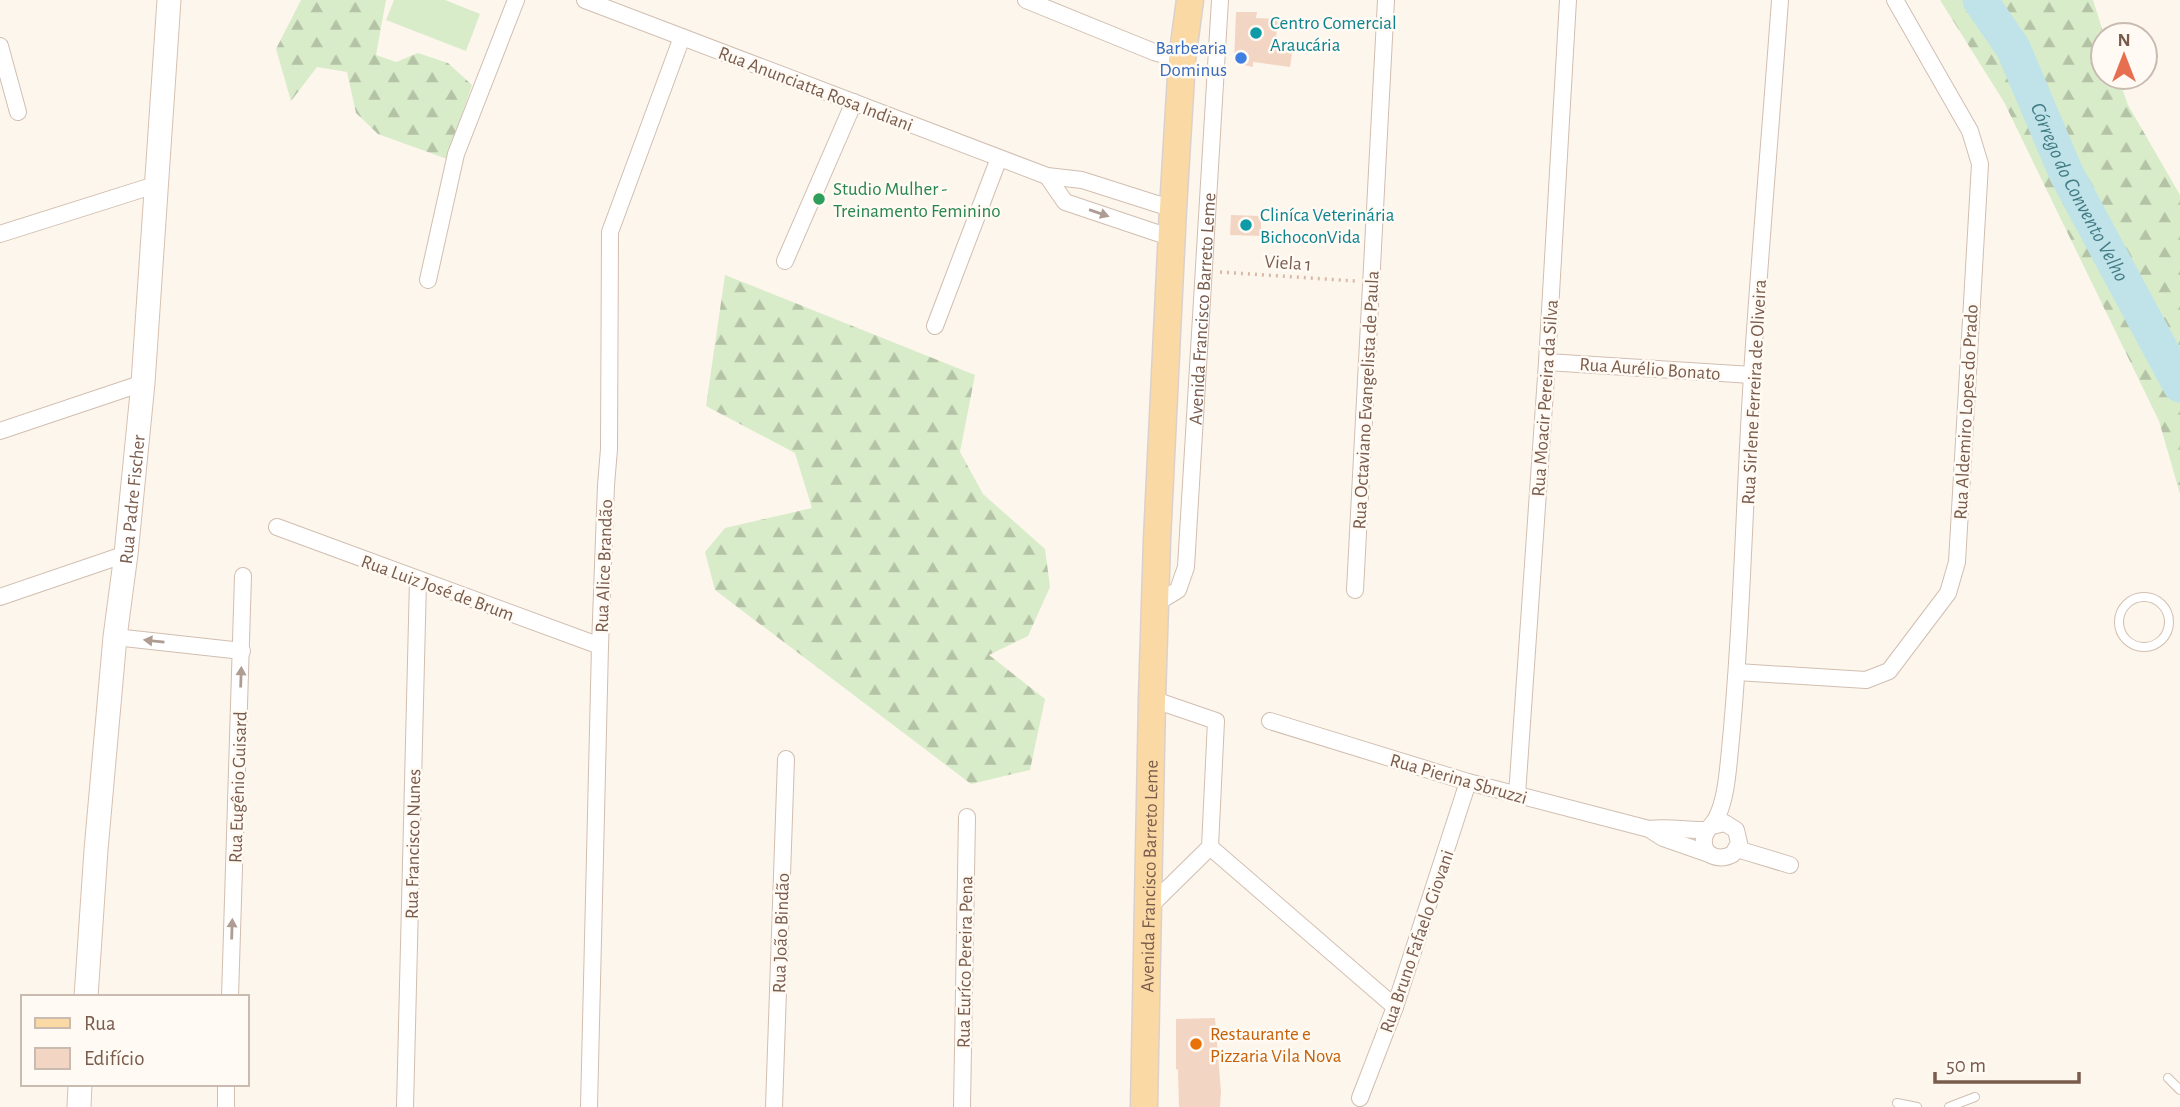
<svg xmlns="http://www.w3.org/2000/svg" width="2180" height="1107" viewBox="0 0 2180 1107" font-family="'Alegreya Sans',sans-serif">
	<style>
		.green { fill: #d8ecc9 }
		.forest { fill: url(#forest-firs) }
		.lines { fill: none; stroke-linecap: round; stroke-linejoin: round }
		.river { stroke: #bfe3e8; stroke-width: 35 }
		.building { fill: #f3d5c3 }
		.lane-casing { stroke: #d1beb0; stroke-width: 10 }
		.street-casing { stroke: #d1beb0; stroke-width: 18 }
		.secondary-casing { stroke: #d6c0b0; stroke-width: 25 }
		.primary-casing { stroke: #dad1cd; stroke-width: 29 }
		.path { stroke: #d9b8a5; stroke-width: 3.5; stroke-dasharray: 2 5; stroke-linecap: butt }
		.lane { stroke: #fff; stroke-width: 8 }
		.street { stroke: #fff; stroke-width: 16 }
		.secondary { stroke: #fff; stroke-width: 23 }
		.primary { stroke: #fbd9a5; stroke-width: 26 }
		.oneway { fill: #af9d94 }
		.culture-dot { fill: #0f9aa8; stroke: #fffaf3; stroke-width: 2.5 }
		.shop-dot { fill: #3f7fe0; stroke: #fffaf3; stroke-width: 2.5 }
		.leisure-dot { fill: #2e9e5b; stroke: #fffaf3; stroke-width: 2.5 }
		.food-dot { fill: #e8710a; stroke: #fffaf3; stroke-width: 2.5 }
		.labels { text-anchor: middle; stroke-width: 5; stroke-linejoin: round; paint-order: stroke }
		.culture-label { font-size: 19px; fill: #0d838f; stroke: #fffaf3; text-anchor: start }
		.shop-label { font-size: 19px; fill: #366cbe; stroke: #fffaf3; text-anchor: end }
		.street-label { font-size: 19px; fill: #7a5c4d; stroke: #fffaf3 }
		.leisure-label { font-size: 19px; fill: #27864d; stroke: #fffaf3; text-anchor: start }
		.food-label { font-size: 19px; fill: #c56008; stroke: #fffaf3; text-anchor: start }
		.water-label { font-size: 21px; font-style: italic; fill: #437c86; stroke: #fffaf3 }
	</style>
	<defs>
		<pattern id="forest-firs" width="22" height="20" patternUnits="userSpaceOnUse" patternTransform="scale(1.75)"><rect width="22" height="20" fill="#d8ecc9"/><path d="M5 1l3.5 6h-7zM16 11l3.5 6h-7z" fill="#b4c2a5"/></pattern>
	</defs>
	<rect width="100%" height="100%" fill="#fdf6ec"/>
	<polygon class="green" points="394,0 445,0 480,14 466,51 386,20"/>
	<g class="forest">
		<polygon points="301,0 386,0 376,55 396,62 418,53 448,63 472,85 447,159 378,134 356,113 347,72 317,67 291,101 276,49"/>
		<polygon points="1940,0 2093,0 2104,35 2103,77 2118,77 2128,105 2180,195 2180,494 2159,421 2004,102"/>
		<polygon points="725,275 975,375 960,452 983,494 1045,549 1050,587 1028,636 989,655 1045,699 1030,770 971,784 715,590 705,552 725,528 812,508 795,453 706,406"/>
	</g>
	<g class="lines">
		<path class="river" id="s1" d="M 1980,0 L 2013,48 L 2066,173 L 2180,385"/>
	</g>
	<g class="building">
		<polygon points="1236,12 1257,12 1256,18 1278,19 1275,47 1292,53 1290,67 1253,62 1253,67 1234,63"/>
		<polygon points="1231,215 1261,216 1261,236 1230,235"/>
		<polygon points="1215,1018 1221,1092 1220,1107 1179,1107 1178,1070 1176,1069 1176,1019"/>
	</g>
	<g class="lines">
		<g class="lane-casing">
			<g id="lane">
				<circle cx="2144" cy="622" r="25"/>
				<polyline points="2168,1078 2180,1090"/>
				<polyline points="1897,1103 1917,1107"/>
				<polyline points="1949,1107 1975,1097"/>
			</g>
		</g>
		<g class="street-casing">
			<g id="street">
				<polyline points="585,0 1047,176 1082,180 1173,209"/>
				<polyline points="1026,0 1154,52 1182,60"/>
				<polyline points="0,46 18,112"/>
				<polyline points="1047,176 1065,202 1172,238"/>
				<polyline points="0,234 155,185"/>
				<polyline points="785,261 854,102"/>
				<polyline points="428,280 456,154 516,0"/>
				<polyline points="935,326 999,158"/>
				<polyline points="1547,362 1752,375"/>
				<polyline points="0,431 143,383"/>
				<polyline points="277,527 600,646"/>
				<polyline points="1355,590 1386,0"/>
				<polyline points="0,597 126,554"/>
				<path id="s2" d="M 1155,604 L 1178,590 L 1186,567 L 1220,0"/>
				<polyline points="115,637 242,651"/>
				<polyline points="1737,672 1866,680 1889,671 1948,593 1957,562 1980,164 1970,131 1895,0"/>
				<polyline points="1270,721 1468,782 1649,829 1663,838 1709,854"/>
				<polyline points="1517,795 1547,362 1568,0"/>
				<path d="M 1712,826 L 1725,823 L 1736,830 L 1739,843 L 1733,854 C 1720,861 1702,857 1704,839 C 1705,830 1713,825 1717,817 C 1725,800 1727,779 1729,760 C 1742,632 1744,503 1752,375 C 1760,250 1771,125 1780,0"/>
				<path d="M 1649,829 C 1669,826 1687,831 1707,830"/>
				<polyline points="1210,847 1395,1007"/>
				<polyline points="1737,849 1790,865"/>
				<polyline points="1148,908 1210,847 1216,721 1152,699"/>
				<polyline points="230,997 243,576"/>
				<polyline points="1360,1098 1395,1007 1468,782"/>
				<polyline points="226,1107 226,1084"/>
				<polyline points="405,1107 418,580"/>
				<polyline points="589,1107 600,646 606,485 609,449 610,232 682,37"/>
				<polyline points="774,1107 786,759"/>
				<polyline points="962,1107 967,817"/>
			</g>
		</g>
		<g class="secondary-casing">
			<g id="secondary">
				<path id="s3" d="M 86,997 L 96,850 L 115,637 L 126,554 L 143,383 L 169,0"/>
				<polyline points="79,1107 80,1084"/>
			</g>
		</g>
		<g class="primary-casing">
			<g id="primary">
				<path id="s4" d="M 1144,1107 L 1152,699 L 1157,540 L 1173,209 L 1182,60 L 1190,0"/>
			</g>
		</g>
		<polyline class="path" points="1220,272 1355,281"/>
		<use href="#lane" class="lane"/>
		<use href="#street" class="street"/>
		<use href="#secondary" class="secondary"/>
		<use href="#primary" class="primary"/>
	</g>
	<defs><path id="oneway-solid" d="M-6-.8H1V-3.2L6.5 0L1 3.2V.8H-6Z" transform="scale(1.75)"/></defs>
	<g class="oneway">
		<use href="#oneway-solid" transform="translate(1099 213) rotate(19)"/>
		<use href="#oneway-solid" transform="translate(154 641) rotate(-174)"/>
		<use href="#oneway-solid" transform="translate(241 677) rotate(-88)"/>
		<use href="#oneway-solid" transform="translate(232 929) rotate(-88)"/>
	</g>
	<g class="culture-dot">
		<circle cx="1256" cy="33" r="7"/>
		<circle cx="1246" cy="225" r="7"/>
	</g>
	<circle class="shop-dot" cx="1241" cy="58" r="7"/>
	<circle class="leisure-dot" cx="819" cy="199" r="7"/>
	<circle class="food-dot" cx="1196" cy="1044" r="7"/>
	<g class="labels">
		<g class="culture-label">
			<text x="1270" y="29">Centro Comercial<tspan x="1270" dy="22">Araucária</tspan></text>
			<text x="1260" y="221">Cliníca Veterinária<tspan x="1260" dy="22">BichoconVida</tspan></text>
		</g>
		<g class="shop-label">
			<text x="1227" y="54">Barbearia<tspan x="1227" dy="22">Dominus</tspan></text>
		</g>
		<g class="street-label">
			<text transform="translate(816 88) rotate(21)" y="7">Rua Anunciatta Rosa Indiani</text>
			<text transform="translate(1288 262) rotate(4)" y="7">Viela 1</text>
			<text dy="7" stroke="none"><textPath href="#s2" startOffset="310">Avenida Francisco Barreto Leme</textPath></text>
			<text transform="translate(1650 368) rotate(4)" y="7">Rua Aurélio Bonato</text>
			<text transform="translate(1753 392) rotate(-87)" y="7">Rua Sirlene Ferreira de Oliveira</text>
			<text transform="translate(1544 398) rotate(-86)" y="7">Rua Moacir Pereira da Silva</text>
			<text transform="translate(1365 400) rotate(-87)" y="7">Rua Octaviano Evangelista de Paula</text>
			<text transform="translate(1965 412) rotate(-87)" y="7">Rua Aldemiro Lopes do Prado</text>
			<text dy="7" stroke="none"><textPath href="#s3" startOffset="500">Rua Padre Fischer</textPath></text>
			<text transform="translate(603 566) rotate(-88)" y="7">Rua Alice Brandão</text>
			<text transform="translate(438 587) rotate(20)" y="7">Rua Luiz José de Brum</text>
			<text transform="translate(1459 778) rotate(16)" y="7">Rua Pierina Sbruzzi</text>
			<text transform="translate(237 787) rotate(-88)" y="7">Rua Eugênio Guisard</text>
			<text transform="translate(412 844) rotate(-89)" y="7">Rua Francisco Nunes</text>
			<text dy="7" stroke="none"><textPath href="#s4" startOffset="231">Avenida Francisco Barreto Leme</textPath></text>
			<text transform="translate(780 933) rotate(-88)" y="7">Rua João Bindão</text>
			<text transform="translate(1416 941) rotate(-71)" y="7">Rua Bruno Fafaelo Giovani</text>
			<text transform="translate(964 962) rotate(-89)" y="7">Rua Euríco Pereira Pena</text>
		</g>
		<g class="leisure-label">
			<text x="833" y="195">Studio Mulher -<tspan x="833" dy="22">Treinamento Feminino</tspan></text>
		</g>
		<g class="food-label">
			<text x="1210" y="1040">Restaurante e<tspan x="1210" dy="22">Pizzaria Vila Nova</tspan></text>
		</g>
		<g class="water-label">
			<text dy="7" stroke="none"><textPath href="#s1" startOffset="217">Córrego do Convento Velho</textPath></text>
		</g>
	</g>
	<rect x="21" y="995" width="228" height="91" fill="#fffaf3" stroke="#cabbb1" stroke-width="2"/>
	<rect x="35" y="1018" width="35" height="10" fill="#fbd9a5" stroke="#cabbb1" stroke-width="2"/>
	<text x="84" y="1030" font-size="21" fill="#7a5c4d">Rua</text>
	<rect x="35" y="1048" width="35" height="21" fill="#f3d5c3" stroke="#cabbb1" stroke-width="2"/>
	<text x="84" y="1065" font-size="21" fill="#7a5c4d">Edifício</text>
	<g transform="translate(2124 56)"><circle r="33" fill="#fffaf3" stroke="#cabbb1" stroke-width="2"/>
	<path d="M0-5L12 26L0 18L-12 26Z" fill="#e76f51"/>
	<text y="-10" font-size="19" font-weight="bold" text-anchor="middle" fill="#7a5c4d">N</text>
	</g>
	<path d="M1935 1072v10h144v-10" fill="none" stroke="#7a5c4d" stroke-width="3.5"/>
	<text x="1946" y="1072" font-size="21" fill="#7a5c4d" stroke="#fffaf3" stroke-width="5" paint-order="stroke">50 m</text>
</svg>
